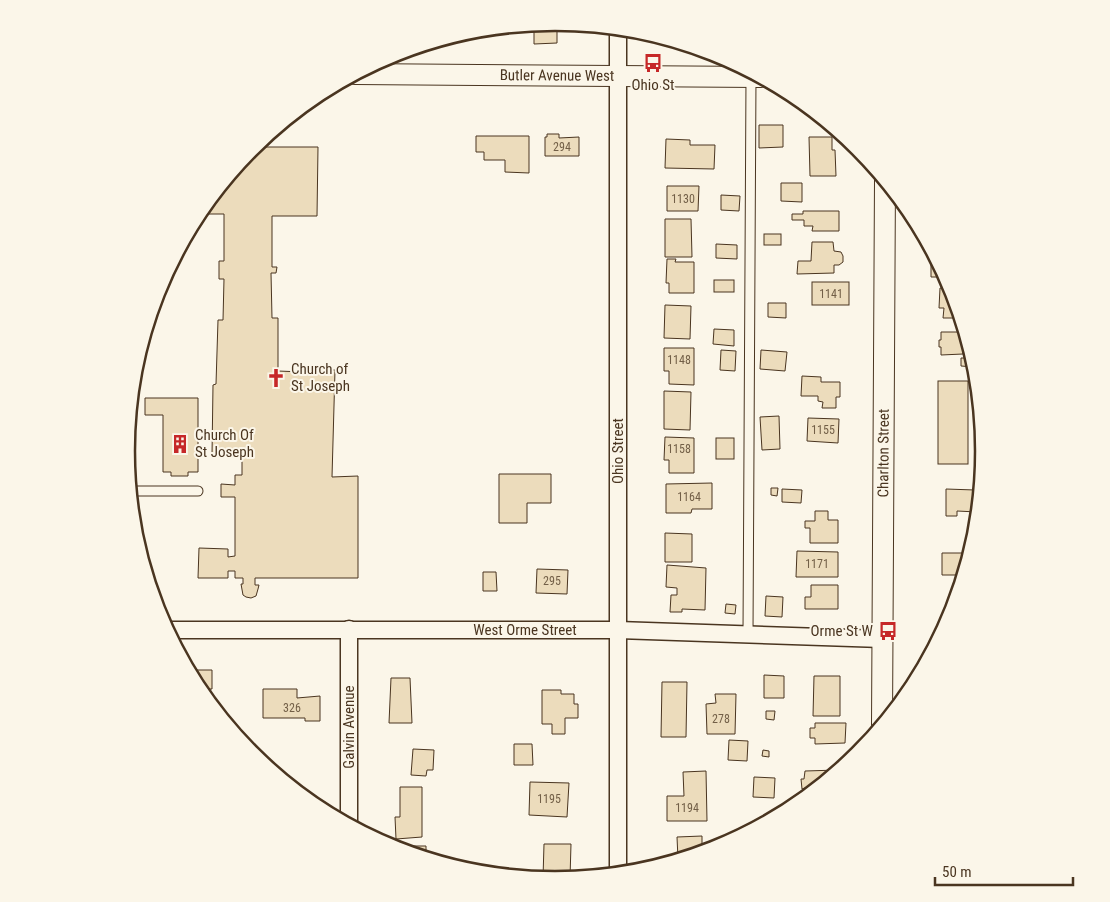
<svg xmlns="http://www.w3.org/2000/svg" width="1110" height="902" viewBox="0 0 1110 902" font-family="'Roboto Condensed',sans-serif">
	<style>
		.building { fill: #ecdcbc; stroke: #4a3520 }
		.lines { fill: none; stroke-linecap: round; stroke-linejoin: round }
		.service-casing { stroke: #4a3520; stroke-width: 11 }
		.minor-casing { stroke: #4a3520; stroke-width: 19 }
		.tertiary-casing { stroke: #4a3520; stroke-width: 22 }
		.service { stroke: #fbf6e9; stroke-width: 9 }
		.minor { stroke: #fbf6e9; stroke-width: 16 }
		.tertiary { stroke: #fbf6e9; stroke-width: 20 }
		.labels { text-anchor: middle; stroke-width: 4; stroke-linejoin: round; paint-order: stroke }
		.number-label { font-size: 12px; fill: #725f47 }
		.street-label { font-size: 15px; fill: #4a3520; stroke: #fbf6e9 }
		.poi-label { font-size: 15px; fill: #4a3520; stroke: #fbf6e9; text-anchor: start }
		.rim { fill: none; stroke: #4a3520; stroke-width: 2.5 }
	</style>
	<rect width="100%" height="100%" fill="#fbf6e9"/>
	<g class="building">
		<polygon points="557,23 557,43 534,44 534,29 524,29 524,26"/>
		<polygon points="665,39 687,45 665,46"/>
		<polygon points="759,125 783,125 783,147 759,148"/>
		<polygon points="547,134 559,134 559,138 579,137 579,156 545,156 545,137 547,137"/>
		<polygon points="476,136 529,136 529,173 505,172 505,160 484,160 484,152 476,152"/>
		<polygon points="809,137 832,137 832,150 835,150 836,176 810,176"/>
		<polygon points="666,139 690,140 690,145 715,145 714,169 665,168"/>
		<polygon points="253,147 318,147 317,216 272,216 272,267 277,267 276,273 271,273 272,318 278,318 278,371 303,372 303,369 335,370 332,477 358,476 358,578 255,578 255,585 259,585 258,589 256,596 251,598 246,597 243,595 241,584 243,584 243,578 235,578 235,571 228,571 228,578 198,578 199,548 228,549 228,557 235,556 235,497 221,497 221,484 235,485 235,475 242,475 242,454 212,455 213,385 216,384 218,320 223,320 224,279 219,279 219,261 224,261 224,214 198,214"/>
		<polygon points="781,183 802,183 802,202 781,201"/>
		<polygon points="667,186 699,186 698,211 667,211"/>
		<polygon points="721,195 740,196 739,211 721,210"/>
		<polygon points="803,211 839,211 839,231 812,231 813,226 804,226 804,220 792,220 792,214 803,214"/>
		<polygon points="665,219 691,219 692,257 665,257"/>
		<rect x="764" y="234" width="17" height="11"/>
		<polygon points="812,242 833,242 834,251 841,252 843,256 843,262 839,265 834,265 834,273 797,274 798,261 811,261"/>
		<polygon points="716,244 737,245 737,259 716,258"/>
		<polygon points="931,251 945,277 931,277"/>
		<polygon points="667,259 676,259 675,262 694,262 694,293 669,293 669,283 666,283"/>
		<rect x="714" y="280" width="20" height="12"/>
		<rect x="812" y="282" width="37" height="23"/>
		<polygon points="940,288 951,288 960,318 943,318 944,308 939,308"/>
		<polygon points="768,303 786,303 786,318 768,317"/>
		<polygon points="665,305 691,306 690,339 664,338"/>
		<polygon points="714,329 734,330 734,346 713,344"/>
		<polygon points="941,332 963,332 963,337 966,337 970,350 963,350 963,354 941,355 941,347 939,347 939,340 941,340"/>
		<polygon points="664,348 694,348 694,385 669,384 669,371 664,371"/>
		<polygon points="721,350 736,351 735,371 720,370"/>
		<polygon points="761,350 787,352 785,371 760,369"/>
		<polygon points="961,358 972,358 975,367 961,366"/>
		<polygon points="802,376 821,377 821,382 840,382 840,397 836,397 836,408 822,408 823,402 818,401 818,396 801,396"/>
		<rect x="938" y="381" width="30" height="83"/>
		<polygon points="664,391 691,392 690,430 664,429"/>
		<polygon points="145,398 198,398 198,472 188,472 188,476 171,476 171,472 163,472 163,415 145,415"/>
		<polygon points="779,416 780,449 762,450 760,417"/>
		<polygon points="808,418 839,419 838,443 807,441"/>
		<polygon points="665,437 694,438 694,473 669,473 669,460 664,460"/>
		<rect x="716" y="438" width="18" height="21"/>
		<polygon points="499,474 551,474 551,503 527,503 527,523 499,523"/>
		<polygon points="712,483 712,509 692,509 691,513 666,513 666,484"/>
		<polygon points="771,488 778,488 777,496 771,495"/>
		<polygon points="782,489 802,490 801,503 782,502"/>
		<polygon points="946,489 975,490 975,498 979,498 977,512 957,511 957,516 946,516"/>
		<polygon points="815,511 828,511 828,520 838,520 838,543 810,543 810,528 805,528 805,521 815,521"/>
		<polygon points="665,533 692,534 692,562 665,562"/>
		<polygon points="797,551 838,552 838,577 796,577"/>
		<polygon points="942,553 970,553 963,575 942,575"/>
		<polygon points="667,565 706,568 705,610 682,609 682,612 670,612 671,595 677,595 677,588 666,587"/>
		<polygon points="537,569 568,570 567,594 536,593"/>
		<polygon points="483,572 496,572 497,591 483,591"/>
		<polygon points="811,585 838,585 838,609 805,609 805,597 811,597"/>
		<polygon points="766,596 783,597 782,617 765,616"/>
		<polygon points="726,604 736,605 735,614 725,613"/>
		<polygon points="192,670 212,670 212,689 199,689 192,676"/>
		<polygon points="764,675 784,676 784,698 764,698"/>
		<polygon points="814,676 840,676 840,716 813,716"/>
		<polygon points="391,678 410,678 412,723 389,723"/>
		<polygon points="662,682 687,682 686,737 661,737"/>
		<polygon points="263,689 297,689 297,698 320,696 320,721 305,721 305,718 263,718"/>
		<polygon points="542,690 561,690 561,694 574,694 574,704 578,704 578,718 565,718 565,734 552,734 552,724 542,724"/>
		<polygon points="715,694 736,694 735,734 707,734 706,704 716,703"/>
		<polygon points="766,711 775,711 774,720 766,719"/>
		<polygon points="815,723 846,723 845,743 815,744 815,738 810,738 810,728 815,728"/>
		<polygon points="729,740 748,741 747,761 728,760"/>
		<polygon points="514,744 532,744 533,765 514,765"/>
		<polygon points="413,749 434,750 433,770 427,770 426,776 411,775"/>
		<polygon points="763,750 769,751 769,757 762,756"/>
		<polygon points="838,770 808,795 805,795 805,788 802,789 801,779 804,779 805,771"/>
		<polygon points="706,771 707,821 667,821 667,796 684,796 683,772"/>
		<polygon points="754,777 775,778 774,798 753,797"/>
		<polygon points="530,782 569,783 567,817 529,815"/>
		<polygon points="288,783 297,783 297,791"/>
		<polygon points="400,787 422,787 422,837 396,839 395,817 400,817"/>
		<polygon points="702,836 702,852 678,859 677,837"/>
		<polygon points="544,844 571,844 570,878 555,880 543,878"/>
		<polygon points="394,846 426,846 426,857 394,848"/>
	</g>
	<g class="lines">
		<g class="service-casing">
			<g id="service">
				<polyline points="130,491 198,491"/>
				<polyline points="748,634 751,77"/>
			</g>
		</g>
		<g class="minor-casing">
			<g id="minor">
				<polyline points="349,629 349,825"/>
				<path id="s1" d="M 167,630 L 618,630 L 882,639"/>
				<polyline points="618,873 618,29"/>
			</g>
		</g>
		<g class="tertiary-casing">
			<g id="tertiary">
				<path id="s2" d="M 355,74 L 761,77"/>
				<path id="s3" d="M 882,724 L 885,180"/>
			</g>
		</g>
		<use href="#service" class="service"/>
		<use href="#minor" class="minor"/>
		<use href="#tertiary" class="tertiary"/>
	</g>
	<defs>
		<g id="bus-bare" transform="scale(1.5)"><path d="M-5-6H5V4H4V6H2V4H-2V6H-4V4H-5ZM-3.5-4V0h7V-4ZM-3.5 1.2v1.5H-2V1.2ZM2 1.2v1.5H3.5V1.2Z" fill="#c62828" stroke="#fbf6e9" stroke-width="2.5" paint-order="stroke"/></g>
		<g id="church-bare" transform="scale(1.5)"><path d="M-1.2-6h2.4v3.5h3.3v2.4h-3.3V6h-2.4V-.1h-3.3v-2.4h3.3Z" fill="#c62828" stroke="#fbf6e9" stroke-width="2.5" paint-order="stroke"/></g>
		<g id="building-bare" transform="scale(1.5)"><path d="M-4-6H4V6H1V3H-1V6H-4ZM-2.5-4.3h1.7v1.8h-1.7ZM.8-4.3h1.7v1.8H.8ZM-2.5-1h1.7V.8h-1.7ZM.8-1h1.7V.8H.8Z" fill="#c62828" stroke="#fbf6e9" stroke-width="2.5" paint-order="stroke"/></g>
	</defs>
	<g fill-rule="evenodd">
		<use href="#bus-bare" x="653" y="63"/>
		<use href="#church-bare" x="276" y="378"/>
		<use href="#building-bare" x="180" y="444"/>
		<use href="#bus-bare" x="888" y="631"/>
	</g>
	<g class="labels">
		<g class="number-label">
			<text x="562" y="151">294</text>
			<text x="683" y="203">1130</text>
			<text x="831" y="298">1141</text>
			<text x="679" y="364">1148</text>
			<text x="823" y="434">1155</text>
			<text x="679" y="453">1158</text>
			<text x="689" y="501">1164</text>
			<text x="817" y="568">1171</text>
			<text x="552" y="585">295</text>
			<text x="292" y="712">326</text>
			<text x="721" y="723">278</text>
			<text x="549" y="803">1195</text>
			<text x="687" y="812">1194</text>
		</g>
		<g class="street-label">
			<text dy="5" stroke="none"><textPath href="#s2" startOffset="202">Butler Avenue West</textPath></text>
			<text transform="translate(618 451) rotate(-90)" y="5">Ohio Street</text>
			<text dy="5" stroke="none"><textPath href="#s3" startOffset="271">Charlton Street</textPath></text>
			<text dy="5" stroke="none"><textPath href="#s1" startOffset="358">West Orme Street</textPath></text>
			<text transform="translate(349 727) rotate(-90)" y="5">Galvin Avenue</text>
		</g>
		<g class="poi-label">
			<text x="653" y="90" text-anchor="middle">Ohio St</text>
			<text x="291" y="374">Church of<tspan x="291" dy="17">St Joseph</tspan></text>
			<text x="195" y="440">Church Of<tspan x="195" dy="17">St Joseph</tspan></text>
			<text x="873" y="636" text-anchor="end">Orme St W</text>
		</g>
	</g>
	<path d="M0 0H1110V902H0ZM135 451a420 420 0 1 1 840 0a420 420 0 1 1-840 0Z" fill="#fbf6e9" fill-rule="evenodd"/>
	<path class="rim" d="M135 451a420 420 0 1 1 840 0a420 420 0 1 1-840 0Z"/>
	<path d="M935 877v8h138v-8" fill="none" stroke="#4a3520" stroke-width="2.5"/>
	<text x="942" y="877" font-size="15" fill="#4a3520" stroke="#fbf6e9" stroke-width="4" paint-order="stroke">50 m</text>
</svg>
